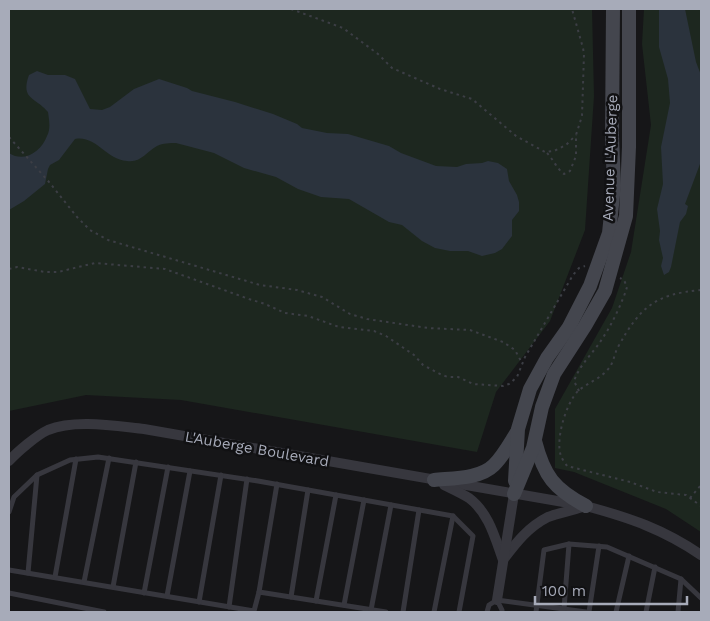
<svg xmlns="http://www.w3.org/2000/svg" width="710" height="621" viewBox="0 0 710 621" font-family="'Work Sans',sans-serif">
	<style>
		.green { fill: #1d271f }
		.water { fill: #2b333d }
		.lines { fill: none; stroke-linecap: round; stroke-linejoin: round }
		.path { stroke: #3c3e45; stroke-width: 2; stroke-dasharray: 2.5 4; stroke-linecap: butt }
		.lane { stroke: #37373e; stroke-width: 5 }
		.street { stroke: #37373e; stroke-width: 10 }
		.secondary { stroke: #44464e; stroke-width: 14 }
		.labels { text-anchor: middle; stroke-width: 5; stroke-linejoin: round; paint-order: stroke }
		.street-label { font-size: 15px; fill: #a7abb9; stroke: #111113 }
	</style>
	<rect width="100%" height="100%" fill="#161618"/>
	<g class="green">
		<polygon points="9,9 592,9 594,96 585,230 550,321 496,392 477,452 181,400 86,395 9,411"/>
		<polygon points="644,9 701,9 701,532 666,509 574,472 555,468 555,409 612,308 631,252 651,125 642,44"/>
	</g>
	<g class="water">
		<polygon points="659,9 685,9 696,62 701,75 700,164 685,204 688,206 686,214 680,222 671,267 669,272 664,275 661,266 663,258 659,240 660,231 657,209 663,184 661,147 670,103 668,79 659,47"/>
		<path d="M 37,71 L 48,75 L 65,75 L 75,79 L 90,109 L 102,110 L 110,107 L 134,89 L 159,79 L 187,88 L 192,91 L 235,102 L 273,114 L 297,124 L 302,128 L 327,133 L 348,134 L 389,146 L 401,153 L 436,166 L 457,167 L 466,164 L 482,163 L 488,161 L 498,163 L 507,169 L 509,181 L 517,195 L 519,202 L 519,211 L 512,220 L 512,236 L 502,249 L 495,253 L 482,256 L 468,251 L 450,251 L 435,248 L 422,241 L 402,225 L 389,222 L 349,199 L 321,197 L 298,189 L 276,177 L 244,168 L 214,153 L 176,143 C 170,143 163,143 157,146 C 146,152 141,163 127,161 C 105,159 96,135 75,139 L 59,160 L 50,165 L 48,169 L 45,184 L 24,201 L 9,210 L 9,153 C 24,163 41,152 47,136 C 51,128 49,120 48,112 C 36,97 20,100 29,75 Z"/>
	</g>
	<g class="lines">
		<g class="path">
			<polyline points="291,9 343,28 378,54 392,68 440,89 472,99 516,136 545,152 554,151 566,145 576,135"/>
			<polyline points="9,137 49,182 77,217 90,230 108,240 260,285 297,290 322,297 350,314 367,319 428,328 470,330 503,342 515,350 522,363"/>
			<path d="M 547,153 C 553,159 557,169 564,174 L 570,171 L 576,156 L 576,135 L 582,116 L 584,54 L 583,48 L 572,9"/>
			<polyline points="9,269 17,267 45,272 58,272 95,263 165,269 249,299 265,304 285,313 308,316 339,327 374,331 386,336 414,355 423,365 442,375 448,377 458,377 473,384 503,386 509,384 517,377 525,357 573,275 579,268 585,266"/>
			<path d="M 701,290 C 655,294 640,307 618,347 C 614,354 614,362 609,368 C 602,378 587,383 578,391 C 566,403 555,440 561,456 C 562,459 565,463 567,466 L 630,482 L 657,492 L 686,495 L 701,506"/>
			<path d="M 579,391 L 574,381 C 581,362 594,353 604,336 C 612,324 623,301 627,287 L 624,280 L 620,278"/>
			<polyline points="690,498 701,485"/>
		</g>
		<g class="lane">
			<polyline points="9,512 14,497 37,475 70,460 98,457 258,481 453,516 473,536 459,612"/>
			<polyline points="9,570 254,611 259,592 386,612"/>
			<polyline points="28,573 37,475"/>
			<polyline points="55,577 76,459"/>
			<polyline points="84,582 109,458"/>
			<polyline points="113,587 136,462"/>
			<polyline points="259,592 277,484"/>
			<polyline points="9,593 104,612"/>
			<polyline points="144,593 168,467"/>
			<polyline points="167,596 190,471"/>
			<polyline points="291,597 308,490"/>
			<polyline points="497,600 502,610 502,612"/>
			<polyline points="316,601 336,495"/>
			<polyline points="199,602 221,475"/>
			<polyline points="344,605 364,500"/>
			<polyline points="229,607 247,479"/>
			<polyline points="564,609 586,612"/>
			<polyline points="371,610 391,505"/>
			<polyline points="403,612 419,510"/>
			<polyline points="434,612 453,516"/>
			<polyline points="487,612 489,605 497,600 564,609 569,544"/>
			<polyline points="536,612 544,550 569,544 607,547 681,579 701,598"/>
			<polyline points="589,612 599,546"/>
			<polyline points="616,612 629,556"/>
			<polyline points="646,612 655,567"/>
			<polyline points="678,612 681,579"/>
		</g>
		<g class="street">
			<path d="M 9,461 C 17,452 37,435 48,430 C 75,419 115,426 144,429 L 586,506 C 630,518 663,529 701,555"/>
			<path d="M 444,485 C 452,489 461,493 469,498 C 489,513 495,538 503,560 C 516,543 528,527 548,517 C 558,513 571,511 582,507"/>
			<polyline points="497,600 514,494"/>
		</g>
		<g class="secondary">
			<path d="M 535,441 C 544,476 554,489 586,506"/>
			<path d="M 434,480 C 453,478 480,479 494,465 C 504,455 510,443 517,432"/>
			<polyline points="515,481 518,429 530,389 547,358 569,327 590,286 609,233 614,186 612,136 613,9"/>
			<polyline points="514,494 533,448 542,407 554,374 585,326 605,291 626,216 629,147 629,9"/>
		</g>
	</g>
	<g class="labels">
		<g class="street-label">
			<text transform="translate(610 158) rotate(-88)" y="5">Avenue L'Auberge</text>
			<text transform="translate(257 449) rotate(10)" y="5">L'Auberge Boulevard</text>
		</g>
	</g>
	<rect width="710" height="621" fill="none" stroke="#a7abb9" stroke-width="20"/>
	<path d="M535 596v8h152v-8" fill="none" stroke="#a7abb9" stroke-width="2.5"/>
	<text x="542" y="596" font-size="15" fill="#a7abb9" stroke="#111113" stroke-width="4" paint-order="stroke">100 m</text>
</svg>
